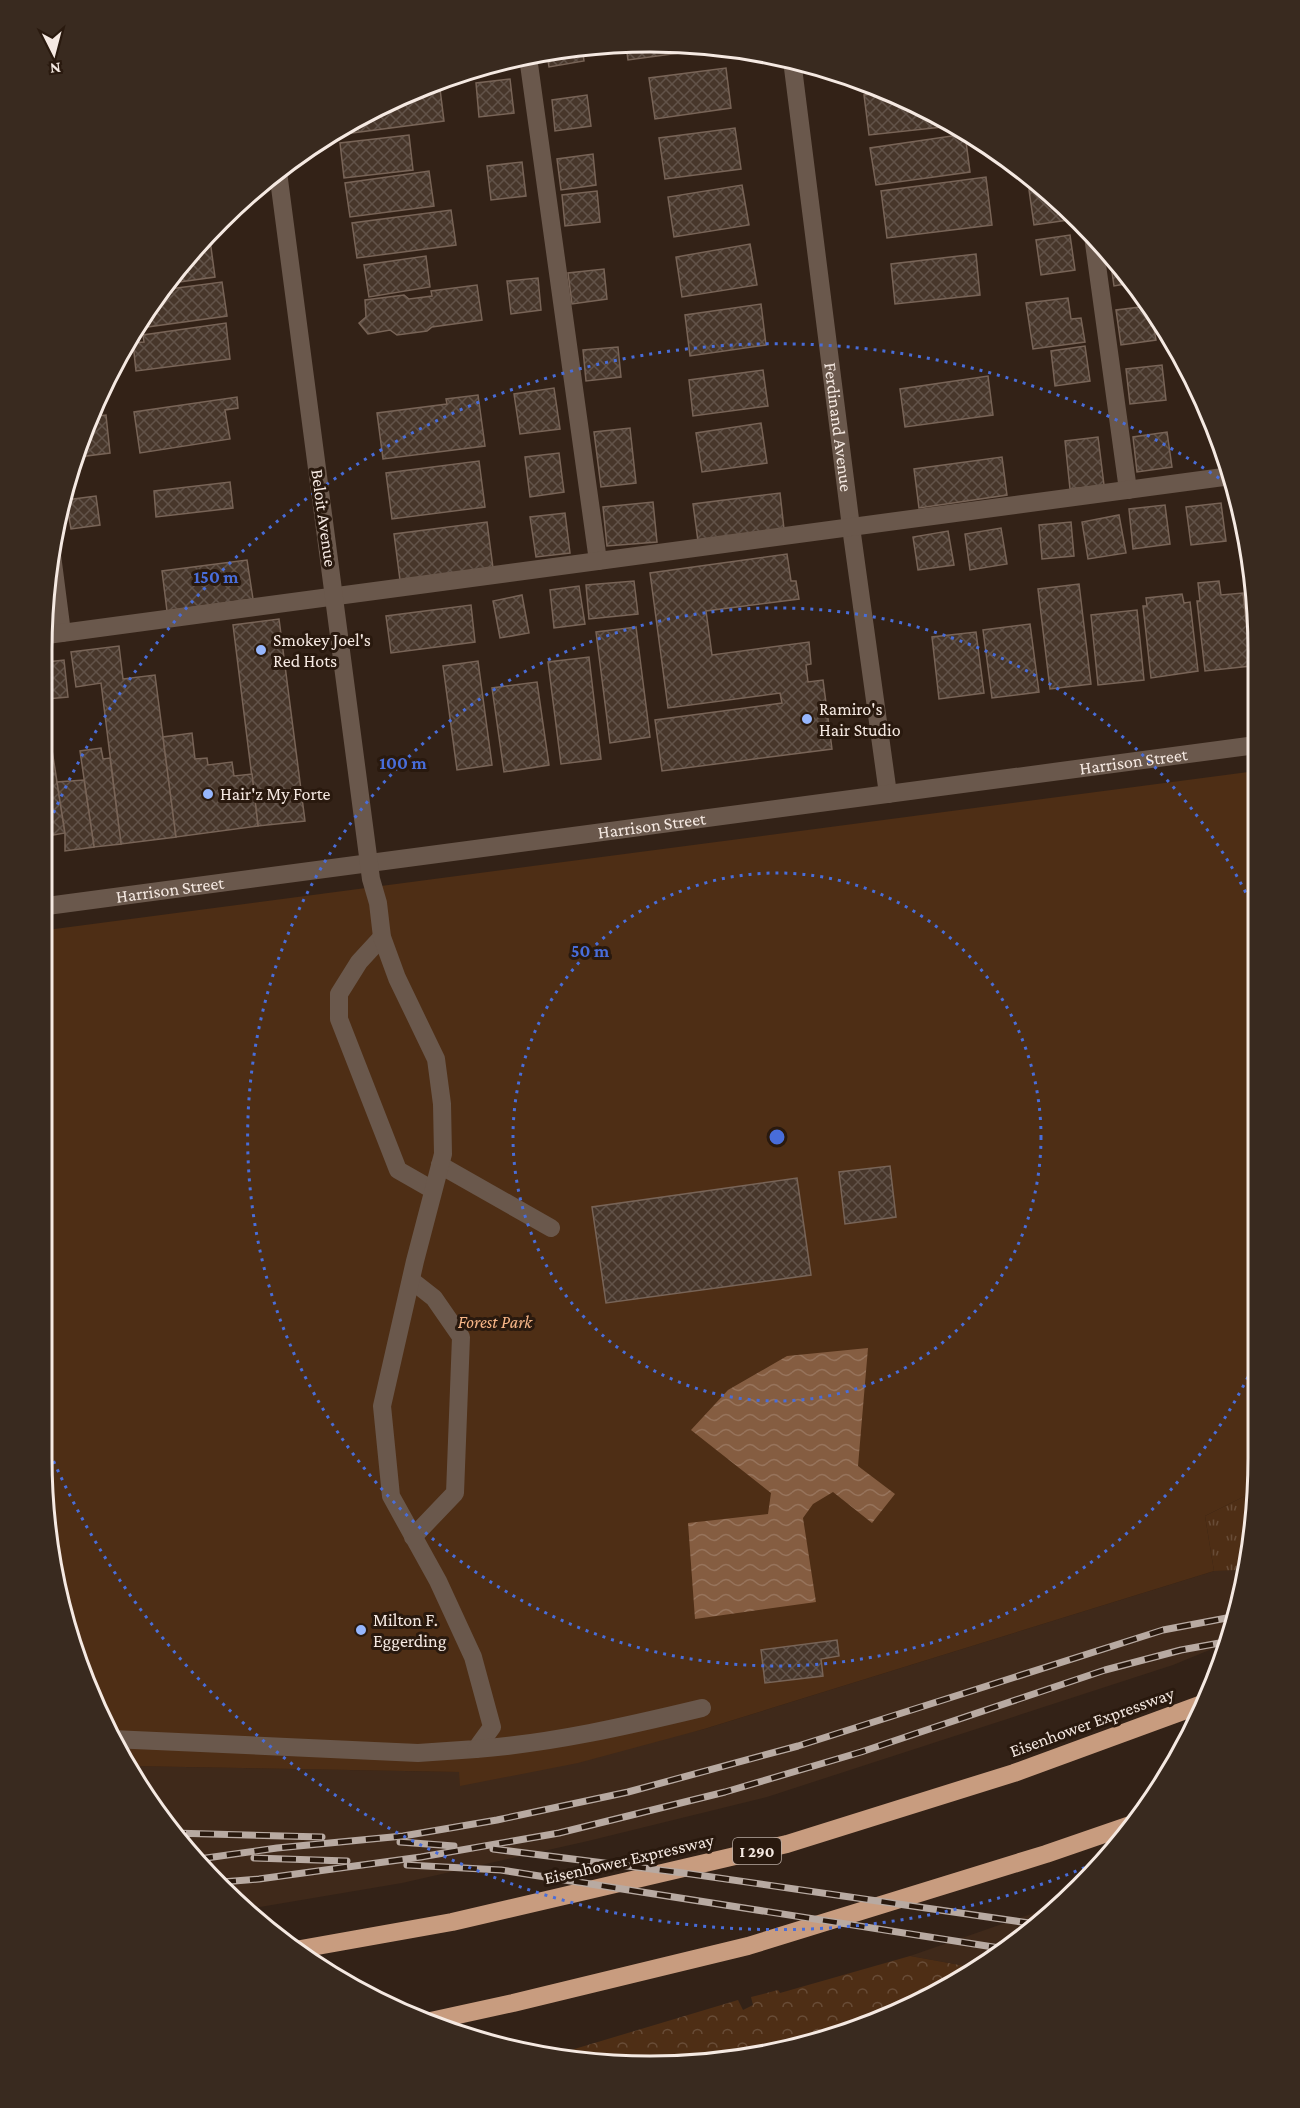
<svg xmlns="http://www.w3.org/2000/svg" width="1300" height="2108" viewBox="0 0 1300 2108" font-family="'Crimson Pro',serif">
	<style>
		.built { fill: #3f291a }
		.grass { fill: url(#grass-tufts) }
		.forest { fill: url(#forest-crowns) }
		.park { fill: #4e2e15 }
		.water { fill: url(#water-waves) }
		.building { fill: url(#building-cross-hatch); stroke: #786457; stroke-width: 1.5 }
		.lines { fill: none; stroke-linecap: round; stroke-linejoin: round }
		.minor { stroke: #6a584c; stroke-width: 18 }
		.highway { stroke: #c89c7f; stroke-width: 18 }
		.rail-casing { stroke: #b8aaa2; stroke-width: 7 }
		.rail { stroke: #29190e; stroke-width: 4.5; stroke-dasharray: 14; stroke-linecap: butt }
		.ring { fill: none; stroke: #486dda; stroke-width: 3; stroke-dasharray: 3 6 }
		.poi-dot { fill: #96b6fd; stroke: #29190e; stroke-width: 2 }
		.labels { text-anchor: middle; stroke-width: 6; stroke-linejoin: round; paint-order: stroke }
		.shield { fill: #29190e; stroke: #b8aba2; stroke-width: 1.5 }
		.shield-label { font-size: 16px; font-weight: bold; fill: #f5e9e2 }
		.street-label { font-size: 18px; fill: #f5e9e2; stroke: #29190e }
		.poi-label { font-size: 18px; fill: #f5e9e2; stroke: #29190e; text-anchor: start }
		.park-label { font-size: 18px; font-style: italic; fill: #f7b688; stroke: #29190e }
		.rim { fill: none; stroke: #f5e9e2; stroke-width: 3 }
		.centre { fill: #486dda; stroke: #29190e; stroke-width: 3 }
		.ring-label { font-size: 18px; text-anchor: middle; font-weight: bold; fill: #486dda; stroke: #29190e; stroke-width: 6; stroke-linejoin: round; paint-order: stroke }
	</style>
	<defs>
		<pattern id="grass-tufts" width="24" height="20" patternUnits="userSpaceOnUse" patternTransform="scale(1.5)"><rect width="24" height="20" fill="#4e2e15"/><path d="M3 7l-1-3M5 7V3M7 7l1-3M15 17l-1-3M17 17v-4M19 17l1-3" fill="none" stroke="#684c37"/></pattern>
		<pattern id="forest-crowns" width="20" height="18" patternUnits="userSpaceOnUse" patternTransform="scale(1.5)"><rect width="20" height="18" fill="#4e2e15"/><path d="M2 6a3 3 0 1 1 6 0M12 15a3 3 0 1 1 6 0" fill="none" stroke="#684c37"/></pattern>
		<pattern id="water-waves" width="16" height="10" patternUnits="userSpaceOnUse" patternTransform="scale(1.5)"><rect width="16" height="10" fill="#855d41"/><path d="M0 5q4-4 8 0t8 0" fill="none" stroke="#97745c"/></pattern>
		<pattern id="building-cross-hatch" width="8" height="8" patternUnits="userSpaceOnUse" patternTransform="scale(1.5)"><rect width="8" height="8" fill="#47362a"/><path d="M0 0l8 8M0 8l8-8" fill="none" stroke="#625349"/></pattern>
	</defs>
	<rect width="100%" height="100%" fill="#332217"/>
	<g class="built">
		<polygon points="1244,1570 1224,1644 1173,1665 767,1797 588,1841 402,1883 248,1909 167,1828 129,1766 460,1772 460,1785 704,1729 1214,1571"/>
		<polygon points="1054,1906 1020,1941 976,1968 910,1956"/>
	</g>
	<polygon class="grass" points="1253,1492 1253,1537 1244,1570 1214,1571 1205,1516"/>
	<path class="forest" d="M 910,1956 L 976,1968 C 957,1980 938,1994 918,2004 C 816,2053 662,2082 551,2056 L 738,2000 L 743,2010 L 753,2005 L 751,1997 L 778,1990 L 780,1993 Z"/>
	<polygon class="park" points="1256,771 1253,1492 1205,1516 1214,1571 704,1729 578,1763 460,1786 459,1772 129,1766 105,1727 74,1653 47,1538 47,930"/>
	<polygon class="water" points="868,1348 858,1466 895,1494 872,1523 833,1492 813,1504 803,1518 816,1602 695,1619 688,1523 768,1514 771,1493 691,1430 728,1390 787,1356"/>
	<g class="building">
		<polygon points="689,43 717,48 628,60 626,45"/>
		<polygon points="570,47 582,47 584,61 549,67 547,53"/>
		<polygon points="726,68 731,108 655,119 649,78"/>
		<polygon points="510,79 514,113 479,117 476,83"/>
		<polygon points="439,81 444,121 329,136 346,124"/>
		<polygon points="886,92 919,105 952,126 869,135 864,95"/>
		<polygon points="587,95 591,126 555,131 552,100"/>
		<polygon points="735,128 741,169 665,179 659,138"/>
		<polygon points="965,134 970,172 876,185 870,148"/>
		<polygon points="409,135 413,170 344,178 340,143"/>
		<polygon points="593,154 596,185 561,190 557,159"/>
		<polygon points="522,162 526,196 491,200 487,166"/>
		<polygon points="429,171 434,206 350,217 345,183"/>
		<polygon points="986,177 992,225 887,238 881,191"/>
		<polygon points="742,185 749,225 674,237 668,197"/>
		<polygon points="1042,188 1067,212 1068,220 1034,225 1029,190"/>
		<polygon points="597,191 600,222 565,226 562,195"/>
		<polygon points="451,210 456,245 357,258 352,223"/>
		<polygon points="1070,235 1075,270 1041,275 1036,240"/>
		<polygon points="210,240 215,277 165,284 204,241"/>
		<polygon points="750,244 757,285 682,297 676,257"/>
		<polygon points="1109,251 1132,283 1114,286"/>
		<polygon points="976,254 980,295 895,304 891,264"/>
		<polygon points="426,256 430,287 369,297 364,265"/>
		<polygon points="604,269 607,299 572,304 568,273"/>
		<polygon points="538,278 541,310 511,314 507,281"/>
		<polygon points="222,282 227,316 140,328 162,290"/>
		<polygon points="477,285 482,320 432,327 427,331 397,335 390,330 368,334 359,323 366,317 365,300 404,295 409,299 432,296 431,291"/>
		<polygon points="1068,298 1071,319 1081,318 1085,342 1033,349 1026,303"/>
		<polygon points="761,304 766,345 690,356 685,315"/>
		<polygon points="1148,306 1151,311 1156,340 1121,345 1116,310"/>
		<polygon points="226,323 230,359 136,371 133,343 144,342 143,335"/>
		<polygon points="1085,346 1090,381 1055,386 1051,351"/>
		<polygon points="618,347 621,377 586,381 583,350"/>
		<polygon points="1162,365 1166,400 1130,404 1126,369"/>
		<polygon points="763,370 768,406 693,416 689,380"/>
		<polygon points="988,376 993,415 905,427 900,389"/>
		<polygon points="554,388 560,429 520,434 514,394"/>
		<polygon points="478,395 485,446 383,459 377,413 447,404 446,399"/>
		<polygon points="237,397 238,408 225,410 230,439 140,453 134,412"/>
		<polygon points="106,415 110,453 78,457 89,417"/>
		<polygon points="761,423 767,463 702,472 696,433"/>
		<polygon points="630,428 636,483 601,487 594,432"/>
		<polygon points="1167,432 1172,467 1137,472 1133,437"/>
		<polygon points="1098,437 1104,485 1070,489 1065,441"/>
		<polygon points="559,453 564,492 530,497 525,457"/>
		<polygon points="1002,457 1007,495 919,508 914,469"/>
		<polygon points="479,461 485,507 392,519 386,473"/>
		<polygon points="230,482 233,508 156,517 154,491"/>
		<polygon points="780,493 784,529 698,541 693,504"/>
		<polygon points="96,496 100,525 71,529 66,500"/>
		<polygon points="1238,498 1243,530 1237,531 1234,499"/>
		<polygon points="653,502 657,542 607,546 603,507"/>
		<polygon points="1221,503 1226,541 1191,545 1186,507"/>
		<polygon points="1165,505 1170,544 1133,549 1129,509"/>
		<polygon points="565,513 570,553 536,557 530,517"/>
		<polygon points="1119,515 1126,553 1088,559 1082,522"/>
		<polygon points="487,522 493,568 400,580 394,534"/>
		<polygon points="1071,522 1074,556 1042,559 1039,525"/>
		<polygon points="1001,528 1007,564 970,570 965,534"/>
		<polygon points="948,531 954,565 918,570 913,537"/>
		<polygon points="787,554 791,581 796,581 799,599 706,611 712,655 809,642 811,664 806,665 808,682 823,680 832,749 662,771 655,720 782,703 780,693 668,708 650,573"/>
		<polygon points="247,560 253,599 167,611 162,571"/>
		<polygon points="634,581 638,614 589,619 586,585"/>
		<polygon points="1219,581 1221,595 1243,593 1251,666 1205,671 1197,601 1200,601 1198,583"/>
		<polygon points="1079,584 1091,684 1050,689 1038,589"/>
		<polygon points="1250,584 1252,584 1257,610 1257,632"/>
		<polygon points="579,586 585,624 554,628 550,590"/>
		<polygon points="1182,594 1184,603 1190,602 1198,671 1151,678 1143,606 1147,606 1146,598"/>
		<polygon points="522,595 529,633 500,638 493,601"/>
		<polygon points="471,605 475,642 391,653 386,616"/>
		<polygon points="1137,610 1144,680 1098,685 1091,615"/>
		<polygon points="279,619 305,821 258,826 233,625"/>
		<polygon points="1030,624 1039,692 992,698 983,630"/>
		<polygon points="636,627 650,737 610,743 596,632"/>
		<polygon points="976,632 984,693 939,699 932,637"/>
		<polygon points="119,646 123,679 155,675 176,837 121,844 101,683 76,687 71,652"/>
		<polygon points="589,657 601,759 561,764 548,662"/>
		<polygon points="64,660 68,697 47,699 47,662"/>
		<polygon points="478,661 492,765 457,770 443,666"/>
		<polygon points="537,682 549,765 504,772 492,688"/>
		<polygon points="192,733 195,759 207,758 208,765 232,762 234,776 252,774 258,826 176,837 163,737"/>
		<polygon points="101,748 103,759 110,758 121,844 94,847 80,751"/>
		<polygon points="52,750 65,833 47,836 47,751"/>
		<polygon points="84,780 94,847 65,851 65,833 57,782"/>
		<polygon points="890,1166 896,1217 845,1224 839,1172"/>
		<polygon points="797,1178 811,1275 606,1303 592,1207"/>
		<polygon points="837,1640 839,1656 821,1659 823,1676 765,1683 761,1650"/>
	</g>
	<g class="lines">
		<g class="minor">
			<polyline points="528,57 598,561"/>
			<path id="s1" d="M 792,60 L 851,527 L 888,794"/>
			<polyline points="1093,236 1128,490"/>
			<polyline points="52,555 62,633"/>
			<polyline points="47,635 1231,476"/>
			<path id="s2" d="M 47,906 L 1256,745"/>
			<polyline points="382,937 359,962 339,994 339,1019 398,1170 433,1190"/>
			<polyline points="440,1165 551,1228"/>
			<polyline points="411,1280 434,1298 461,1337 455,1493 413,1537"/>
			<polyline points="112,1739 418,1753 476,1749 492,1727 473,1657 438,1581 391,1496 382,1406 415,1261 443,1154 442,1104 436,1059 397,978 382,937 378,903 371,879 278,172"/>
			<path d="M 476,1749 C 553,1743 627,1726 702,1708"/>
		</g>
		<g class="highway">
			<polyline points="295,1950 452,1922 787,1844 1014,1773 1205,1703"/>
			<polyline points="426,2022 513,2003 748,1946 1046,1854 1136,1823"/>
		</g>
		<g class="rail-casing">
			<g id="rail">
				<polyline points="172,1833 322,1837"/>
				<polyline points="400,1842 454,1846"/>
				<polyline points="493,1849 691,1874 1036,1924"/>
				<polyline points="254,1858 347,1861"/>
				<polyline points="199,1859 277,1848 403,1836 497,1820 628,1792 798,1746 1163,1630 1232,1617"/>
				<polyline points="407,1865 501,1870 1006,1949"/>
				<polyline points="222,1882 259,1879 421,1857 559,1833 725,1792 861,1752 1105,1670 1181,1650 1225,1642"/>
			</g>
		</g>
		<use href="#rail" class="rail"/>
	</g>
	<g class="ring">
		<circle cx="777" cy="1137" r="264"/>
		<path d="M1252 1369A529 529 0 1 1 1254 909"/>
		<path d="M1093 1864A793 793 0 0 1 50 1453M50 821A793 793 0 0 1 1232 487"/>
	</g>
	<g class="poi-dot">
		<circle cx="261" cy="650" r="6"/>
		<circle cx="807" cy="719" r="6"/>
		<circle cx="208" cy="794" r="6"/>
		<circle cx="361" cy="1630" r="6"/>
	</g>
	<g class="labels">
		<rect class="shield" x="733" y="1838" width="48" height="26" rx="4.5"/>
		<g class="shield-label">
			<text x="757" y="1857">I 290</text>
		</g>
		<g class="street-label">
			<text dy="6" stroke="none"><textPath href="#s1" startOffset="370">Ferdinand Avenue</textPath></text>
			<text transform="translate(324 518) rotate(82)" y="6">Beloit Avenue</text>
			<text dy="6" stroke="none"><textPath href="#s2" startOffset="1096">Harrison Street</textPath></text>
			<text dy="6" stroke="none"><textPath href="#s2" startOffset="610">Harrison Street</textPath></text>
			<text dy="6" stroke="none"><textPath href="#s2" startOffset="124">Harrison Street</textPath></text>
			<text transform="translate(1092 1722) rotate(-20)" y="6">Eisenhower Expressway</text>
			<text transform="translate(629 1859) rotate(-13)" y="6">Eisenhower Expressway</text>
		</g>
		<g class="poi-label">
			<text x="273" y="646">Smokey Joel's<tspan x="273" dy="21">Red Hots</tspan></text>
			<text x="819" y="715">Ramiro's<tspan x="819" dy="21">Hair Studio</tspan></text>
			<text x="220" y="800">Hair'z My Forte</text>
			<text x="373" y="1626">Milton F.<tspan x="373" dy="21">Eggerding</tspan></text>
		</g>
		<g class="park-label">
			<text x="495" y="1328">Forest Park</text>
		</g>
	</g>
	<path d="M0 0H1300V2108H0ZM650 52H650A598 598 0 0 1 1248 650V1458A598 598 0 0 1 650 2056H650A598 598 0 0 1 52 1458V650A598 598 0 0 1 650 52Z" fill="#392a1f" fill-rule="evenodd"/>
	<path class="rim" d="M650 52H650A598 598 0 0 1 1248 650V1458A598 598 0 0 1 650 2056H650A598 598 0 0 1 52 1458V650A598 598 0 0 1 650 52Z"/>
	<circle cx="777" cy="1137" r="9" class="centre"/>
	<g class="ring-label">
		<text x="216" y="583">150 m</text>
		<text x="403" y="769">100 m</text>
		<text x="590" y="957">50 m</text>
	</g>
	<g transform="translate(54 54) rotate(174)" stroke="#29190e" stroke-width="4.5" paint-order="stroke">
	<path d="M0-4.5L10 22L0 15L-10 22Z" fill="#f5e9e2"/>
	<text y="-9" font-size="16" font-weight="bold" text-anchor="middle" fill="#f5e9e2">N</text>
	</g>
</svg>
